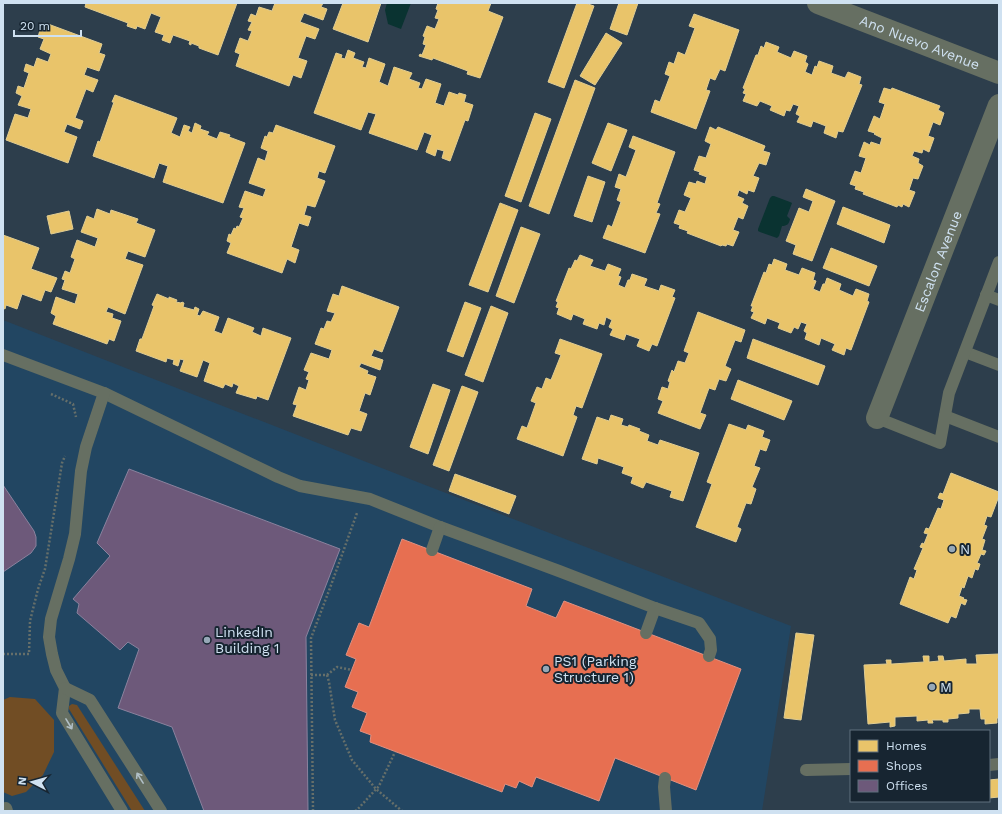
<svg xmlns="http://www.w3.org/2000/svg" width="1002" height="814" viewBox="0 0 1002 814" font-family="'Work Sans',sans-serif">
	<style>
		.built { fill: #224662 }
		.green { fill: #714d24 }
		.water { fill: #0a3331 }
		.homes { fill: #e9c46a; stroke: #e1cd92 }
		.shops { fill: #e76f51; stroke: #e09181 }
		.offices { fill: #6d597a; stroke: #8a829e }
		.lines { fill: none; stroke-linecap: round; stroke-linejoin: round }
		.path { stroke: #666f6a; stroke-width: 2.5; stroke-dasharray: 2 2; stroke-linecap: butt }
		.service { stroke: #666f62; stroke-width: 12 }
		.minor { stroke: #666f62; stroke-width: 22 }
		.oneway { stroke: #b0bfc6 }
		.poi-dot { fill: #96a8b7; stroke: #172531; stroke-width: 1.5 }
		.labels { text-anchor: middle; stroke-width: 4; stroke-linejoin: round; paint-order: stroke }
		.street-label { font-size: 14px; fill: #cfe1f1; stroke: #172531 }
		.poi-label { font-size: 14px; fill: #cfe1f1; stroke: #172531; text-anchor: start }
	</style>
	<rect width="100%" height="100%" fill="#2d3e4c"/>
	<polygon class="built" points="3,320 420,483 791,626 762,811 3,811"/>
	<g class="green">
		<polygon points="10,697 35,699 54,720 54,752 43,775 26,792 12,796 3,792 3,700"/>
		<polygon points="72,704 77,705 145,811 132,811 69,709 69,706"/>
	</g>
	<g class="water">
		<polygon points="387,3 411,3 401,29 388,24 385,10"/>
		<path d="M 772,196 L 774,196 L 790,202 L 792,203 L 787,216 L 790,219 C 789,224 787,226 782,226 L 779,236 L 777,238 L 760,232 L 758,231 L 758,229 L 770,198 Z"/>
	</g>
	<g class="homes">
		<polygon points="86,3 237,3 218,55 199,48 199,46 191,43 191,45 189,44 190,41 173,35 170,43 162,40 164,35 155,32 161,17 151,13 145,29 137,26 136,29 127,26 128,23 85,7"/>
		<polygon points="275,3 323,3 321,7 327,9 323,20 304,13 300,22 319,29 315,39 306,36 298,58 307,61 301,78 293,75 289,86 236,66 240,54 235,52 240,38 248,41 252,31 248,30 252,22 248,21 251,14 256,16 259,7 272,11"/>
		<polygon points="343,3 381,3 368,42 333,29"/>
		<polygon points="438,3 491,3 488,11 503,17 480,78 467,74 468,71 433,58 432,60 419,56 420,54 422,55 426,45 423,44 425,37 423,36 427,26 435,29 439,19 435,18 438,10 436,9"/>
		<polygon points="577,3 585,3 594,6 564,88 548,82"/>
		<polygon points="619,3 638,3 627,35 610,29"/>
		<polygon points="694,14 739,30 725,71 720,69 715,80 710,78 706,90 710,91 696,129 651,112 655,100 660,102 670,76 665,74 669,62 674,64 678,52 685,55 695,28 689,26"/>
		<polygon points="48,24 102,44 99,53 105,55 99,71 87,67 84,75 98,80 93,92 86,89 75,118 83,121 80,129 67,124 64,132 77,137 68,163 6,140 15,114 28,118 31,109 18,105 22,96 16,93 18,86 24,88 29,73 24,71 26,64 34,67 37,58 48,62 51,54 40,49 44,39 38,37 40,30 45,32"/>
		<polygon points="606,33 622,43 595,85 580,76"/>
		<polygon points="766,42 779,47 777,52 791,58 794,51 807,56 805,62 808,64 805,72 812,75 815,66 817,67 819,61 833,66 831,73 845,78 848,72 861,77 859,84 862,85 843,132 838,131 836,138 824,133 826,126 813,121 811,127 797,122 800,116 796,114 799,106 793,104 790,111 786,110 784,116 770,110 772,106 760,101 757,106 743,101 746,94 743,93 745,89 743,88 756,55 758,55 761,46 764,48"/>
		<polygon points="348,50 355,53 353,58 364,62 362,67 366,68 369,58 385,64 379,82 388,86 394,67 412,73 409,79 420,83 418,88 422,89 426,79 441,84 435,103 444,106 449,92 458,95 459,93 466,95 464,102 473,105 468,121 465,120 450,161 442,158 444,151 437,149 435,156 426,152 432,135 424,132 417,150 369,133 376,114 368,112 361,130 314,113 336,53 342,55 341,58 345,59"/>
		<polygon points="575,80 595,88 549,214 529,206"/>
		<polygon points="884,88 891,90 892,88 940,106 938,110 944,113 940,125 933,122 928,136 934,138 929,152 923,149 922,153 914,151 912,156 919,159 918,163 923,166 918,179 913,178 909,190 915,192 909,207 903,204 902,207 898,205 897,207 863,194 864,192 855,189 856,186 850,184 855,171 861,173 866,158 859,156 864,142 870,145 871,142 880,145 882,138 874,134 875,133 868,131 874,116 880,119 885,104 879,102"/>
		<polygon points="115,95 177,118 171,133 180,137 184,125 190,127 188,131 192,133 195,123 201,126 200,129 209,132 207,135 217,139 220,132 230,135 229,137 245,143 223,203 163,182 168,166 159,163 154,178 93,156 98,141 100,142 114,102 112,102"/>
		<polygon points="535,113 551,119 521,202 505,196"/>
		<polygon points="608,123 627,130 611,171 592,163"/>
		<polygon points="276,125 335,146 325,173 319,171 317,178 325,181 315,207 307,205 304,215 311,217 308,226 299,223 291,247 299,250 295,263 287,259 282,273 227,253 231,243 227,241 229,234 231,235 234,228 236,229 237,226 239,227 243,218 240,217 244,208 239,207 245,191 263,197 266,189 249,183 258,158 265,161 268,151 261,148 265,136 267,137 269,132 273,133"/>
		<polygon points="710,127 716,130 718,127 765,146 763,151 770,153 766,165 759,163 753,176 759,178 754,192 748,190 747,194 739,190 737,196 744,199 742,203 748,206 743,219 738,217 733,230 739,232 733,246 727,244 726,246 722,245 721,246 687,233 688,231 679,228 680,225 674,223 679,210 685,212 691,198 684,195 689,182 696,184 697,181 705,184 707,177 699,174 700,172 694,170 699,156 706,158 711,144 705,141"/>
		<polygon points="633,136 675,152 657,203 660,204 656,213 660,214 645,253 603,238 608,225 612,227 621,202 617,200 621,189 615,187 619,174 626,177 636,150 629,147"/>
		<polygon points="588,176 605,182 592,222 574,216"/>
		<polygon points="806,189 835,201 812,261 793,254 796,245 786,241 799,208 809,212 813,201 803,197"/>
		<polygon points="500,203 518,210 488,292 469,285"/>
		<polygon points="843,207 890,225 884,243 837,224"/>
		<polygon points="97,209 110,214 111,210 138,219 136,223 155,230 145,257 128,251 125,259 143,265 125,314 108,307 106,312 113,314 112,318 121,321 114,341 109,339 107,344 53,324 56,316 51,313 56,297 75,304 78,294 62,289 65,280 62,279 65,271 70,273 75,259 71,257 77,240 95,247 98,238 81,232 87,216 94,219"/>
		<polygon points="69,211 73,229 51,234 47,216"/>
		<polygon points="521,227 540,234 514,303 496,296"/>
		<polygon points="3,235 39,248 31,269 57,278 51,292 45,290 41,301 22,294 17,309 6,305 5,309 3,308"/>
		<polygon points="831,248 877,266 869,286 823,268"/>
		<polygon points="580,255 593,260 590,266 605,271 608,264 621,269 618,276 621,277 618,285 625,288 628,280 630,280 632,274 647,279 644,286 659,291 661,285 675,290 672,297 675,298 657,346 652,344 649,351 637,346 640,339 626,334 624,340 610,335 613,329 609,327 612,320 606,317 604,325 599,323 597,329 583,324 585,319 573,314 571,320 557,314 559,308 556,307 558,302 556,301 569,268 571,269 575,260 577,261"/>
		<polygon points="774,259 787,264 785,270 799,275 802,268 815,273 813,280 816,281 813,289 820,292 823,284 825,284 827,278 841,284 839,290 853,296 856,289 869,294 867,301 869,302 851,350 846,348 844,355 832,350 835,344 821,338 819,345 805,339 807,333 804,331 807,324 801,322 798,329 794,327 791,333 778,328 780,323 767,318 765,324 751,318 754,312 751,311 753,306 751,306 764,272 766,273 769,264 772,265"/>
		<polygon points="342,286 399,307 382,352 374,349 371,356 383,360 380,370 361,363 359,367 368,371 367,374 376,377 370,395 365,393 359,411 367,414 361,431 351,428 348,435 293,416 297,405 293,404 299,387 306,390 309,380 306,379 309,372 304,370 311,353 329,359 332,350 315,344 321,328 324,329 327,321 331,322 335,313 327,311 333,294 339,296"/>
		<polygon points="157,294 169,299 169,297 177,300 176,302 181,303 182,302 184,303 183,307 194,310 195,307 199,309 197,315 200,316 203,311 219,317 214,331 222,334 228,318 254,328 252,332 261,336 263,328 291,338 268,400 257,396 256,399 236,393 239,386 233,383 232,387 225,384 223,388 204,381 210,363 203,360 197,377 180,371 184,360 180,359 178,366 173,364 174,360 167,358 166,362 136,351 140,339 142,339 154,306 152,305"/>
		<polygon points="465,302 481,308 463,357 447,351"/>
		<polygon points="491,306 508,313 483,382 465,375"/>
		<polygon points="698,312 745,330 741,342 735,340 725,366 731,369 726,381 719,379 715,390 709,388 700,413 706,415 700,429 658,413 663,401 658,399 662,387 668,389 670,382 668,381 672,370 674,372 678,361 685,363 689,353 684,351"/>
		<polygon points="560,339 602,354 582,408 576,406 573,415 577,417 563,456 517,439 522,426 527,428 536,403 531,401 537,387 542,389 546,378 551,380 561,355 555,353"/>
		<polygon points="753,339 825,366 818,385 747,358"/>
		<polygon points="738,380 792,401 784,420 731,399"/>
		<polygon points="433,384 450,390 428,454 410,447"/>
		<polygon points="462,386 478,392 449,471 433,465"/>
		<polygon points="611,415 623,419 621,425 628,427 629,425 640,429 639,431 649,435 647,441 658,445 660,440 699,453 683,501 670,497 672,491 646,482 643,488 631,483 633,477 622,473 624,467 598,458 597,464 582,459 597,417 609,421"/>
		<polygon points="729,424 746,430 748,425 764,431 762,437 770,440 766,451 760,449 754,466 760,468 752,487 756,489 751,504 746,503 737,527 741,529 736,542 696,527 712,484 707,482"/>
		<polygon points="951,473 999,492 999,496 991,517 987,516 984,525 987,526 982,539 985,540 982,550 986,551 984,555 981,554 977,563 980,564 978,570 975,569 972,578 968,576 964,588 962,587 959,596 964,598 963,599 967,600 965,605 961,603 956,618 951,616 948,623 900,604 910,577 914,579 917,570 914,569 923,548 920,547 922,543 924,544 928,534 924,533 926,528 929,529 938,508 941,509 944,500 938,498 940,493 943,494"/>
		<polygon points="455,474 516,496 509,514 449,491"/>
		<polygon points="796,633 814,635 801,720 784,718"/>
		<polygon points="999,654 999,718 997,718 997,723 985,724 985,719 981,719 980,709 969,709 969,713 958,714 958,718 948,719 948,722 943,722 943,720 932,720 933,723 928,723 928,720 917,721 917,716 895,717 895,726 890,727 890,722 868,724 864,665 887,664 886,660 891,660 891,664 892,664 924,662 923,656 929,656 929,662 939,661 938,656 943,656 944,661 966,659 966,664 977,664 976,655"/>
		<polygon points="999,779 999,797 989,798 989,780"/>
	</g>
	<polygon class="shops" points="402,539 532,589 526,606 556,618 564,601 741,669 696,790 615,758 599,801 536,777 532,787 519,781 516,788 505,784 502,792 370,742 371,735 360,731 367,713 352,707 358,692 345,687 356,659 346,655 359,623 369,627"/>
	<g class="offices">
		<polygon points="129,469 340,549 306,637 308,811 204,811 172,727 118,708 139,649 128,642 120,650 77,613 79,604 73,599 110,556 97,543"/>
		<polygon points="3,485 34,531 36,537 36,546 31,553 3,572"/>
	</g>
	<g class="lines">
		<g class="path">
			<polyline points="51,394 73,404 76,417"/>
			<polyline points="3,654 29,654 30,621 38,589 45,569 62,463 65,456"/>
			<polyline points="311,675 327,675 329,682 335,720 352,760 376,789 402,811"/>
			<polyline points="327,675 337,667 352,670"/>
			<polyline points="313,811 311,638 330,588 357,513"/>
			<polyline points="355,811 357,810 379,786 395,752"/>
		</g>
		<g class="service">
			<polyline points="986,295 999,300"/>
			<polyline points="965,352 999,365"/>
			<polyline points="3,355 104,393 278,477 300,486 370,499 440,527 559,571 655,608 699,623 710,639 711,650 709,656"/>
			<polyline points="104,393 86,447 81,471 75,534 69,559 51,619 49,637 52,654 56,670 65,688 62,713 122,811"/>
			<polyline points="945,416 999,437"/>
			<polyline points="877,418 940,443 949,393 999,262"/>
			<polyline points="432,550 440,527"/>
			<polyline points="646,633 655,608"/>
			<polyline points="65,688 90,700 161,811"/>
			<polyline points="989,765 999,764"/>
			<polyline points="806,770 851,769"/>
			<polyline points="665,778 664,787 666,811"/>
			<polyline points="6,808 7,811"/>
		</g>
		<g class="minor">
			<path id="s1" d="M 818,3 L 999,73"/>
			<path id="s2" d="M 877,418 L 999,105"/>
		</g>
	</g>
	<defs><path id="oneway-shaft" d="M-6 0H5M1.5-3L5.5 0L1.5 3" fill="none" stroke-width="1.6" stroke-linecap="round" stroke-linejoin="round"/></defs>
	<g class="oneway">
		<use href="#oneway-shaft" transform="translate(69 724) rotate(59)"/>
		<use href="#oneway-shaft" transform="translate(140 778) rotate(-122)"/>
	</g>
	<g class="poi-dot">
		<circle cx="952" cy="549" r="4"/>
		<circle cx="207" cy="640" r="4"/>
		<circle cx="546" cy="669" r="4"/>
		<circle cx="932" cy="687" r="4"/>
	</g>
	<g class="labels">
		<g class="street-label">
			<text dy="5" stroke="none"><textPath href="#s1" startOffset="109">Ano Nuevo Avenue</textPath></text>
			<text dy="5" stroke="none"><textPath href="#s2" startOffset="168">Escalon Avenue</textPath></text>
		</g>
		<g class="poi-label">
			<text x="960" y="554">N</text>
			<text x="215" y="637">LinkedIn<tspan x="215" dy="16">Building 1</tspan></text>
			<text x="554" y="666">PS1 (Parking<tspan x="554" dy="16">Structure 1)</tspan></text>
			<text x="940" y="692">M</text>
		</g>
	</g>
	<rect width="1002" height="814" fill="none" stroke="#cfe1f1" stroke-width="8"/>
	<rect x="850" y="730" width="140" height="72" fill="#172531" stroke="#61707e"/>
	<rect x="858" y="740" width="20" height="12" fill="#e9c46a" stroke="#61707e"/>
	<text x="886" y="750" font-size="12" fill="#cfe1f1">Homes</text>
	<rect x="858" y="760" width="20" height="12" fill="#e76f51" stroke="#61707e"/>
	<text x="886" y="770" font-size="12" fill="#cfe1f1">Shops</text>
	<rect x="858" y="780" width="20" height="12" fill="#6d597a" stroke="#61707e"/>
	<text x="886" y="790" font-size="12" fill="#cfe1f1">Offices</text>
	<g transform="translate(32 782) rotate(276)" stroke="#172531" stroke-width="3" paint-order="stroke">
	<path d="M0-3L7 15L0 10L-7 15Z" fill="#cfe1f1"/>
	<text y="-6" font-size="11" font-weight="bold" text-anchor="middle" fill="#cfe1f1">N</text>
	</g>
	<path d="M14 30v6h67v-6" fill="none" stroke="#cfe1f1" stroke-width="2"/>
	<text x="20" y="30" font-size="12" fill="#cfe1f1" stroke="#172531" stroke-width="3" paint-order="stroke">20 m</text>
</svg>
